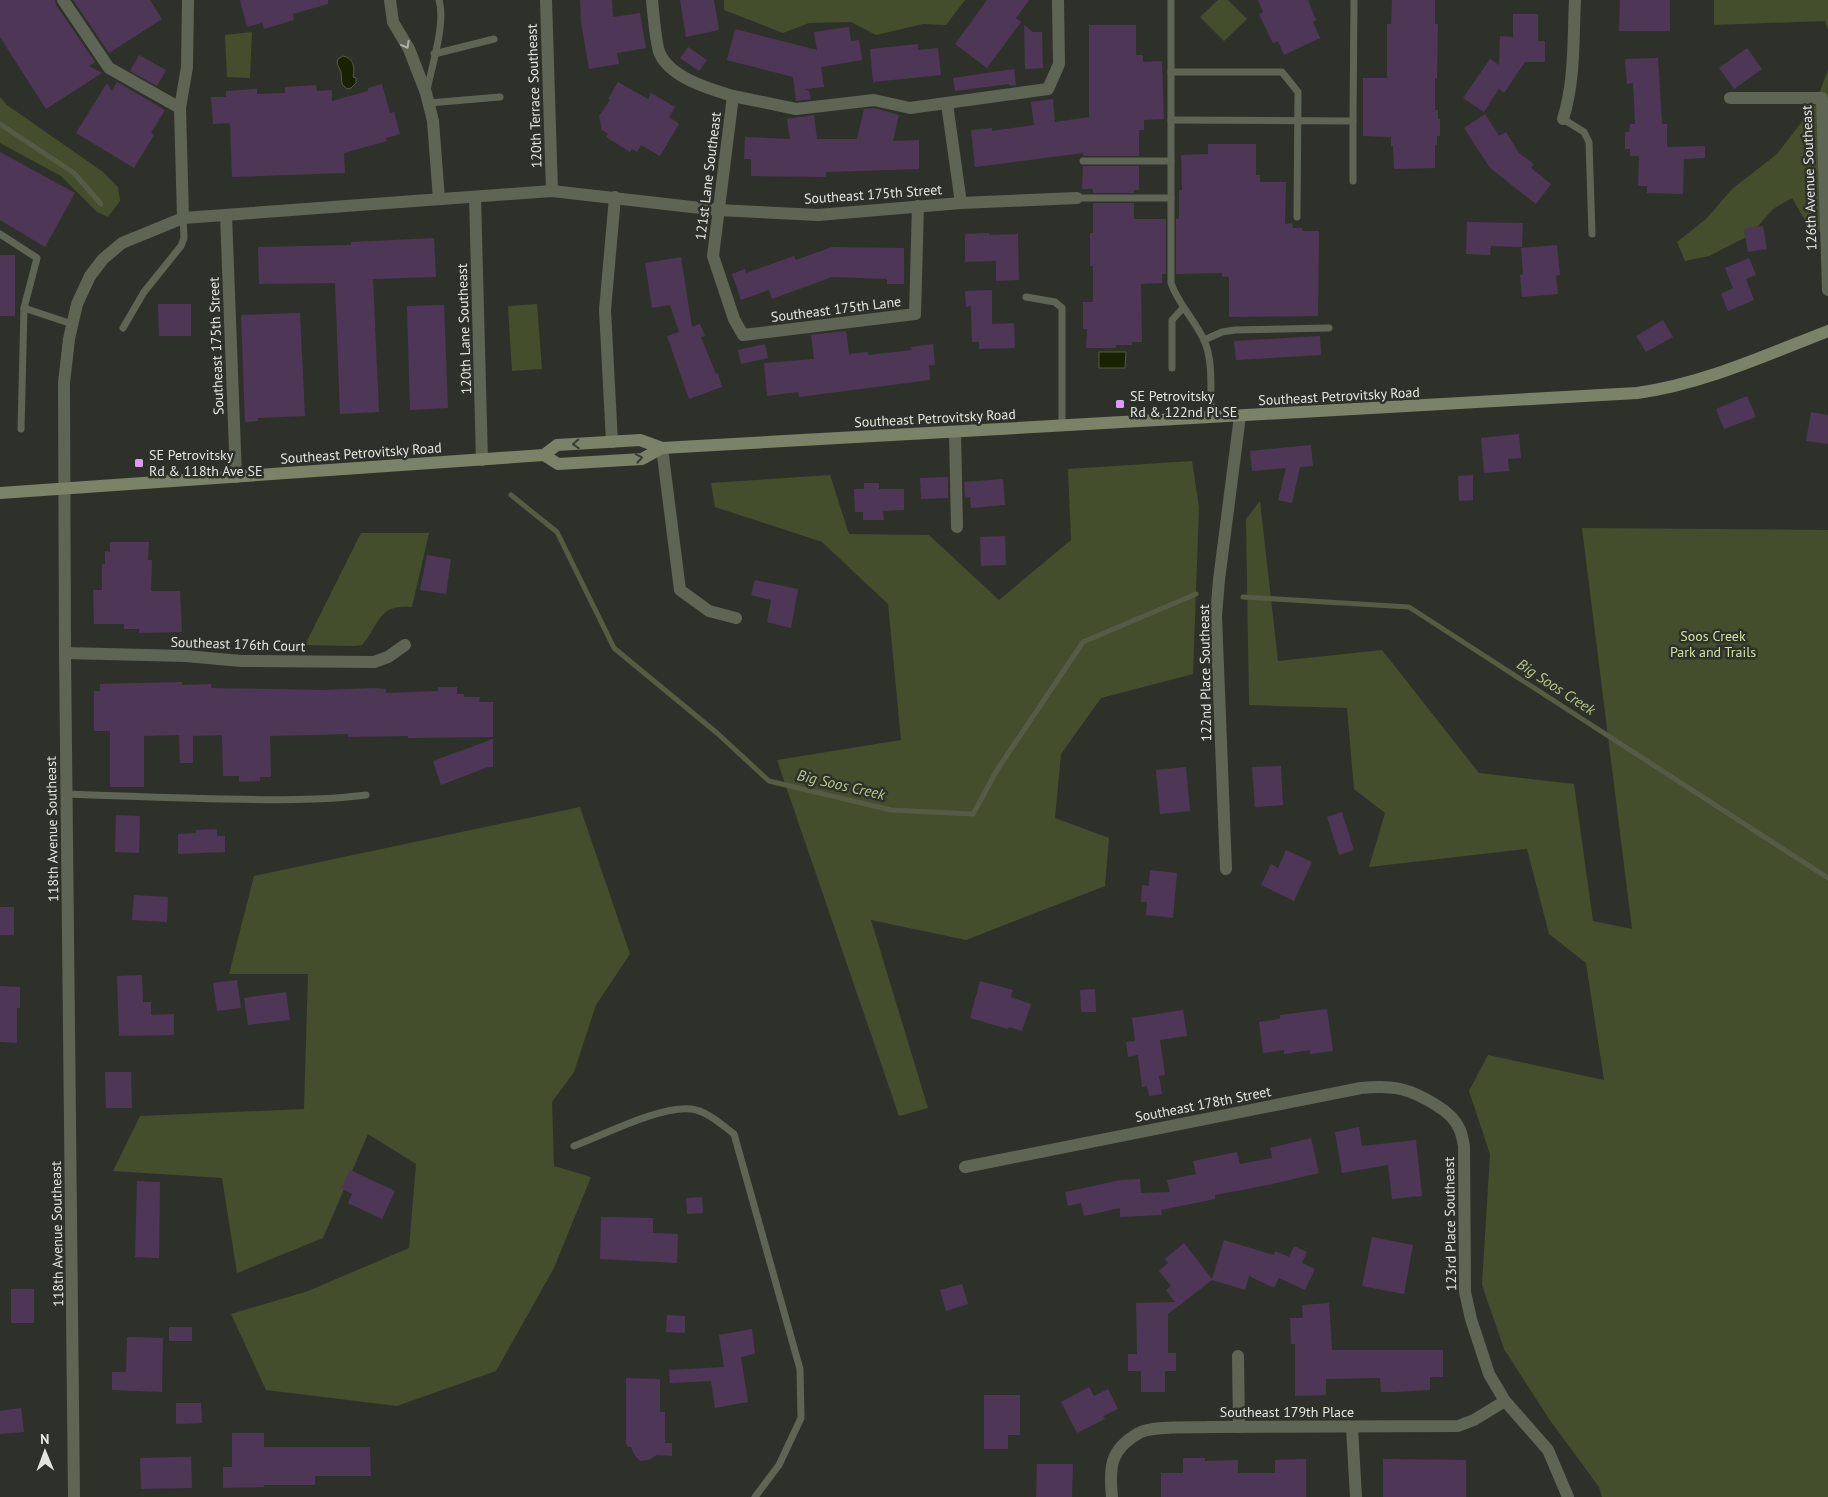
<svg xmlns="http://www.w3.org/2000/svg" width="1828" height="1497" viewBox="0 0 1828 1497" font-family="'PT Sans',sans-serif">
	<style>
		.green { fill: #444e2c }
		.water { fill: #182100; stroke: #555c43 }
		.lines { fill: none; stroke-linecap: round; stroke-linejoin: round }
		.stream { stroke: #555c43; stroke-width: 5 }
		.building { fill: #4e3756 }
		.lane { stroke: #5f6554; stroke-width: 7 }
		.street { stroke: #5f6554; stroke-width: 12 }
		.secondary { stroke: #7a8267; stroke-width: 12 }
		.oneway { stroke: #aeb2a8 }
		.oneway2 { stroke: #393d33 }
		.poi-dot { fill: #dc99f4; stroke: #2e312a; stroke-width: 2 }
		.labels { text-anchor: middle; stroke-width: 5; stroke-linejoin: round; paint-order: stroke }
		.street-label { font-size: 14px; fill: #e3e5e0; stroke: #2e312a }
		.poi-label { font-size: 14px; fill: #e3e5e0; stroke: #2e312a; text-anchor: start }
		.park-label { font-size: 14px; fill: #cde29f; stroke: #2e312a }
		.water-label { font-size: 15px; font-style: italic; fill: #b4c887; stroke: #2e312a }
	</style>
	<rect width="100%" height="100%" fill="#2e312a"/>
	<g class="green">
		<polygon points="724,0 965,0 946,25 923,24 876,35 851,22 809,23 783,33 724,10"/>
		<polygon points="1218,0 1228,0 1247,19 1224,41 1200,17"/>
		<polygon points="1714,0 1828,0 1828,30 1825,21 1714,25"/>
		<polygon points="252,32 250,78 227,77 225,35"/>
		<polygon points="1828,70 1828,236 1809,227 1792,198 1773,209 1750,235 1709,256 1685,261 1677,242 1706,219 1732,189 1777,154 1814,106"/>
		<polygon points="0,97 7,105 103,172 118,187 120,201 108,217 97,212 61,176 0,143"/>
		<polygon points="537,304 542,369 512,371 508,306"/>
		<polygon points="1192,461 1199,507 1193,674 1101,698 1061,754 1055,818 1109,838 1105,886 966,940 871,920 928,1108 899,1116 777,760 901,740 888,604 822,542 715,507 711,483 830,475 849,534 929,535 999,600 1071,540 1068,469"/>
		<polygon points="1260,501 1278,661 1382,650 1479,773 1574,784 1593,921 1632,929 1582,528 1828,530 1828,1497 1602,1497 1599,1487 1549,1419 1504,1349 1482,1285 1490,1154 1469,1091 1488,1055 1604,1080 1586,963 1549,934 1527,849 1369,867 1385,813 1354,789 1347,708 1249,705 1246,519"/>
		<path d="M 361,533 L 429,533 L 412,607 C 377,604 381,623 362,645 L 354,646 L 305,645 Z"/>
		<polygon points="580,807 630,954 596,1005 574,1072 552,1102 554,1166 591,1177 554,1268 496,1371 397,1406 266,1390 231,1314 308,1291 409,1248 416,1164 368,1134 323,1238 237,1273 222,1178 113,1171 140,1116 304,1109 308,974 229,974 254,876"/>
	</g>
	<g class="water">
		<path d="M 343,56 C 354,58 355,68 353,77 L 356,78 L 356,83 L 351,88 L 347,89 L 342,84 L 341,72 L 337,63 L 338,59 Z"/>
		<polygon points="1099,352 1126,352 1125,368 1099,368"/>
	</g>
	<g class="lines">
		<g class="stream">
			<polyline points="0,124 74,173 101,204"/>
			<polyline points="511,495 557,532 614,648 717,733 769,781 891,810 973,814 997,770 1083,642 1196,594"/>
			<polyline points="1243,597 1409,607 1828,878"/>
		</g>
	</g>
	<g class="building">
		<polygon points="0,0 55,0 56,5 95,62 89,66 102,73 46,109 0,37"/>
		<polygon points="73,0 150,0 162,19 109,53"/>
		<polygon points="240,0 328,0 328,4 293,14 294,20 264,29 262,23 247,27"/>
		<polygon points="580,0 612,0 613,17 640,13 646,48 617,53 619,64 589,69 581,22"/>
		<polygon points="680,0 714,0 719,30 686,37"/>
		<polygon points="987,0 1029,0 1016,18 1021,22 987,68 955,44"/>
		<polygon points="1258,0 1308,0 1316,20 1313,22 1320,38 1284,55 1278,41 1273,43 1268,33 1259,14 1263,12"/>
		<polygon points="1392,0 1435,0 1435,24 1438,24 1437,79 1435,78 1435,110 1438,110 1438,119 1440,119 1440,136 1437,136 1437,145 1435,145 1435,168 1394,169 1393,146 1391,146 1391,137 1363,136 1363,78 1387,78 1387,24 1391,24"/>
		<polygon points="1620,0 1670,0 1670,31 1619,31"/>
		<polygon points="1513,14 1538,14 1538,41 1545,41 1545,62 1525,62 1504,93 1499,89 1484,112 1463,98 1490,59 1499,65 1500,36 1513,37"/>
		<polygon points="1024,25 1033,32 1042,32 1043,68 1025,69"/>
		<polygon points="1089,25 1136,25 1136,55 1143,55 1143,62 1162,61 1164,119 1144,120 1144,130 1139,130 1139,156 1083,156 1083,153 975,167 971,130 992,128 992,131 1034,125 1031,102 1053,99 1055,122 1089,117"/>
		<polygon points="849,27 851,41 859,40 862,60 821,67 824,87 804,89 809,91 811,99 796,101 793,77 727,60 735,29 817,50 814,32"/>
		<polygon points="918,44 918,50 938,48 941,75 873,82 870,49"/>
		<polygon points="688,47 707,60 699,71 680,58"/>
		<polygon points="1747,48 1762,69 1734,89 1719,68"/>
		<polygon points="139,55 166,70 157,86 130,71"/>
		<polygon points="1658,58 1662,124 1667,124 1667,147 1705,146 1705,158 1684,159 1683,194 1647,193 1647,186 1638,186 1639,156 1630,156 1630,149 1625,149 1625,132 1629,132 1630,124 1635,124 1633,83 1627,84 1625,59"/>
		<polygon points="1014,69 1016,85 1011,86 1008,84 955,91 953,78"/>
		<polygon points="117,82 165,110 151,133 154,135 134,168 76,133 107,83 112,91"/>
		<polygon points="618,82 648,99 651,93 675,107 669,117 679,124 660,156 641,145 637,152 632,149 630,152 606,137 608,134 602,130 599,116 610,100 608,99"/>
		<polygon points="382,84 390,113 394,112 400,134 386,138 387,141 344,153 345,173 232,177 230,123 213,124 211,97 226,97 226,91 257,89 257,94 285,93 285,87 316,85 317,91 332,90 332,101 368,91 368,88"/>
		<polygon points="874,108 899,115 893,141 919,140 919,169 826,172 826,177 751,176 751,159 744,159 745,137 790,139 787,119 814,115 817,139 857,139 864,109"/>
		<polygon points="1485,114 1499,136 1506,132 1519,153 1534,164 1531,168 1551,184 1536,204 1490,168 1464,128"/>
		<polygon points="1208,144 1256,144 1256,175 1260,175 1260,182 1286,182 1285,224 1292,223 1293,228 1302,228 1302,231 1319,231 1318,316 1229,317 1229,277 1222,277 1222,273 1176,274 1176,219 1179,218 1179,190 1182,190 1181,155 1208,154"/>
		<polygon points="0,152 75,193 45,247 0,220"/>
		<polygon points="1083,166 1139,166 1139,190 1134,190 1134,193 1093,193 1093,189 1082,189"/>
		<polygon points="1093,203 1134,203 1134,219 1166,219 1166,274 1162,274 1162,283 1141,284 1142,342 1132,342 1132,345 1116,345 1116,348 1086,348 1087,329 1083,329 1083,302 1093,302 1093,266 1090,266 1090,233 1093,233"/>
		<polygon points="1467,222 1523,223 1522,247 1491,246 1490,255 1466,254"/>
		<polygon points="1763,226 1767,249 1748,252 1744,229"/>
		<polygon points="989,233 989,235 1018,234 1019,280 996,281 996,261 965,262 965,234"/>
		<polygon points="434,238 436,277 373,279 379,412 340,414 335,283 259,284 258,247 351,245 351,242"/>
		<polygon points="1557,245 1560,275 1556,276 1558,294 1522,297 1520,275 1523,274 1521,248"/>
		<polygon points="832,247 904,248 904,284 887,284 887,279 832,277 772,299 769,290 741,300 732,274 745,269 746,273 794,256 796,260"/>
		<rect x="0" y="255" width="15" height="61"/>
		<polygon points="681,257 692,327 700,324 705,336 701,337 716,374 718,373 722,387 689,399 667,336 679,332 670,305 652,308 645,263"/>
		<polygon points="1749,258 1756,275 1746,279 1754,300 1728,311 1721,294 1733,288 1725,268"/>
		<polygon points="992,290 992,324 1014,323 1015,348 979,349 979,342 972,342 971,306 966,307 965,291"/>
		<polygon points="158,304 191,304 191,336 159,336"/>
		<polygon points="444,305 448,408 410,410 407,306"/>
		<polygon points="300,313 305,416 258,418 258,421 245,422 241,315"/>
		<polygon points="1663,320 1673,337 1646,352 1636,336"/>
		<polygon points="846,331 849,354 868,352 868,355 912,350 911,347 933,344 935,365 929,365 930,380 799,397 798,392 767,396 764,363 814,359 811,335"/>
		<polygon points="1320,336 1321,355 1236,360 1234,341"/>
		<polygon points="765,344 768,358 741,364 738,350"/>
		<polygon points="1747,396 1756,417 1724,429 1716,409"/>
		<polygon points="1811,412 1828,415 1828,444 1806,441"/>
		<polygon points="1519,434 1521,458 1508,459 1509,471 1484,473 1481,438"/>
		<polygon points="1311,445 1313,466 1300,467 1292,503 1278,500 1286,468 1252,471 1250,451"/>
		<polygon points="1473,475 1473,500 1459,501 1458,476"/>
		<polygon points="948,477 948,498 921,499 920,478"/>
		<polygon points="1003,479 1005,505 971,508 970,497 965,498 964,482"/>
		<polygon points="864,483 879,483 879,489 904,489 904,510 883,511 884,520 863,520 863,512 855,512 854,489 864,489"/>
		<polygon points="1005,536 1006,565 981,566 980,537"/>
		<polygon points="110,542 149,542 148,560 152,560 151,591 180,591 182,632 139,633 139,629 124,629 124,624 94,624 93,590 102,590 102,564 105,564 105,551 110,552"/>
		<polygon points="427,555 451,559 446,594 420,590"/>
		<polygon points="755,580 798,589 791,628 767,622 771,600 751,595"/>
		<polygon points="182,682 182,685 211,684 211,688 325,690 372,688 386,689 386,693 438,691 438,687 457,687 457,694 464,694 464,697 480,697 479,702 493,702 493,737 408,738 408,736 348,737 348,734 270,736 271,777 260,777 260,781 239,782 239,776 223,776 222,735 193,736 193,763 180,763 179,735 144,736 144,787 110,787 110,731 94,731 94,691 100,691 100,684"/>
		<polygon points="493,739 493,767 488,767 441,785 433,761"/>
		<polygon points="1281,766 1283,805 1255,807 1252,767"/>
		<polygon points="1186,767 1190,811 1160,814 1156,770"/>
		<polygon points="1342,812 1354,850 1339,855 1327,817"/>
		<polygon points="116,815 140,816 139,853 115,852"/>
		<polygon points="217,829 217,836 225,836 225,852 178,854 178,834 196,833 196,830"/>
		<polygon points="1286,850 1312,862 1294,901 1261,885 1271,864 1278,868"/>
		<polygon points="1150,870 1177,873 1173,918 1146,915 1147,902 1141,902 1142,885 1149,886"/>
		<polygon points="134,895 168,897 167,922 132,920"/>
		<rect x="0" y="907" width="14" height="28"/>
		<polygon points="142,975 143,1002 151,1002 151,1015 174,1014 174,1035 119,1036 117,976"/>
		<polygon points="237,980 241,1008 217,1011 213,983"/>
		<polygon points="980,981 1013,990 1011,997 1031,1004 1022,1031 1009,1027 1008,1029 970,1018"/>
		<polygon points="0,986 20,987 20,1008 17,1008 17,1043 0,1042"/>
		<polygon points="1095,989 1096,1012 1081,1012 1080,990"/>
		<polygon points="286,992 290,1020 248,1025 244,998"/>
		<polygon points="1327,1009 1333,1051 1310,1054 1310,1050 1284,1054 1284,1050 1263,1053 1259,1022 1280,1019 1280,1015"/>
		<polygon points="1183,1010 1187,1036 1160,1040 1165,1075 1159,1076 1162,1094 1149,1096 1147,1086 1142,1087 1138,1055 1128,1057 1126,1042 1135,1041 1132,1018"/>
		<polygon points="105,1072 131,1072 132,1108 106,1108"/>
		<polygon points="1359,1127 1362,1146 1416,1140 1422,1196 1392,1199 1388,1165 1342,1173 1335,1132"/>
		<polygon points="1311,1138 1319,1173 1268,1185 1215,1195 1215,1199 1161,1210 1162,1215 1120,1217 1120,1208 1084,1216 1081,1203 1068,1206 1065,1192 1121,1180 1140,1179 1141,1193 1170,1192 1167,1180 1196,1174 1193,1161 1237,1152 1240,1164 1272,1158 1270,1148"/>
		<polygon points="350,1170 395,1191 382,1219 348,1203 352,1194 341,1188"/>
		<polygon points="137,1181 160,1182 159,1258 135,1257"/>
		<polygon points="702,1197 703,1213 687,1214 686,1198"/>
		<polygon points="601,1217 653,1218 653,1233 678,1234 677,1263 600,1259"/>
		<polygon points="1372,1237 1413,1245 1404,1294 1362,1286"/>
		<polygon points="1224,1240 1274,1255 1275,1251 1289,1257 1294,1246 1307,1252 1302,1263 1315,1269 1305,1290 1279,1278 1274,1288 1249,1276 1245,1290 1212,1280 1168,1314 1168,1353 1176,1353 1176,1371 1165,1371 1165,1392 1141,1392 1141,1371 1128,1371 1128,1354 1137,1354 1136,1303 1175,1302 1166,1290 1171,1286 1159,1271 1168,1263 1165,1259 1184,1243 1212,1279"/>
		<polygon points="962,1284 968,1304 946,1311 940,1290"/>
		<rect x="11" y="1289" width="23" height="34"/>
		<polygon points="1329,1303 1332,1350 1443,1350 1443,1377 1430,1377 1430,1390 1395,1392 1381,1392 1380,1378 1326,1379 1326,1395 1295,1396 1295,1344 1291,1344 1290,1318 1303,1318 1302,1305"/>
		<polygon points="667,1315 685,1316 685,1333 666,1332"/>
		<rect x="169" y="1327" width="23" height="14"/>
		<polygon points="752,1329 755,1354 741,1357 748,1402 715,1408 711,1381 670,1383 669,1370 724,1367 719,1335"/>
		<polygon points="127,1337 163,1338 162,1392 112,1390 112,1372 126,1372"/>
		<polygon points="626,1378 660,1379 660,1412 665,1412 665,1443 672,1443 672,1456 657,1455 649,1460 640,1461 634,1454 631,1447 628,1447 626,1443"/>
		<polygon points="1089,1387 1094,1396 1108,1389 1118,1409 1103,1416 1105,1419 1077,1433 1061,1402"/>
		<polygon points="984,1395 1020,1395 1020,1435 1008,1435 1008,1449 984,1449"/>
		<polygon points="176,1403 201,1403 202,1423 176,1424"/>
		<polygon points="21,1408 24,1432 0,1434 0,1411"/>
		<polygon points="232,1433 264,1433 264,1447 370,1447 371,1476 315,1476 315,1485 264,1485 264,1487 223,1488 223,1467 232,1467"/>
		<polygon points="191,1457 192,1488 141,1489 140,1458"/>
		<polygon points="1183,1458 1205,1458 1205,1461 1238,1460 1238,1473 1275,1473 1275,1460 1306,1459 1306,1497 1161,1497 1161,1473 1183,1473"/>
		<polygon points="1383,1459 1466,1460 1466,1497 1383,1497"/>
		<polygon points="1037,1464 1073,1464 1072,1497 1036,1497"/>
	</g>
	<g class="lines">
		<g class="lane">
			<path d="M 1171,0 L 1171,283 C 1178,304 1195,320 1204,340 C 1214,362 1210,394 1211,418"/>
			<polyline points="434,54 494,39"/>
			<polyline points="1171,72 1282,72 1298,92 1297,217"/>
			<path d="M 427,90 C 432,66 446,22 439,0"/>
			<polyline points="429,103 500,97"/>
			<polyline points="1563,119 1584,132 1589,142 1592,234"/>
			<polyline points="1171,120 1353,121 1354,0"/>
			<polyline points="1083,161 1171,161"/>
			<polyline points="1353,181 1353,121"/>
			<polyline points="1077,198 1171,198"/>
			<polyline points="0,234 37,258 24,308 21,429"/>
			<polyline points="1026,297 1055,302 1062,308 1062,426"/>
			<polyline points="24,308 72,324"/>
			<polyline points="123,328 144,292 181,246 184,238 183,218"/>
			<polyline points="1204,340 1222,332 1235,330 1329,328"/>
			<polyline points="1172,368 1172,320 1183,308"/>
			<path d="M 67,794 C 119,796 172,798 224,799 C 272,800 319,801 366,795"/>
			<path d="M 574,1146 C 603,1135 662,1105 691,1109 C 707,1111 721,1124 734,1134 L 800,1369 L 801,1418 L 779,1465 L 755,1497"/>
		</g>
		<g class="street">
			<polyline points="63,0 109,68 180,108"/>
			<polyline points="390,0 393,22 409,49 426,93 433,121 439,199"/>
			<polyline points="546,0 552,191"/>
			<path d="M 652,0 C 653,11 656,46 660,54 C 671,78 710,89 733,96 L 713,256 L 734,319 L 743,335 L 915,314 L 918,206"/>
			<polyline points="733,96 796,109 874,100 910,108 1048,89 1059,64 1058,0"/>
			<polyline points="1730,98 1822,98 1828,290"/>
			<polyline points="947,104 961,203"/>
			<path d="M 1563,119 C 1575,81 1573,40 1575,0"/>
			<polyline points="475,197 482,460"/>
			<polyline points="226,215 236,477"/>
			<polyline points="183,218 180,108 187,67 188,0"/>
			<polyline points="955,432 957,527"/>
			<polyline points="612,442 605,310 615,197"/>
			<polyline points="662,448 680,590 709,611 736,618"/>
			<polyline points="65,653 186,656 241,661 374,662 388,657 405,645"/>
			<polyline points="1226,869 1216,616 1219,580 1240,416"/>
			<path d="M 965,1167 L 1361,1088 C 1393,1085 1409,1088 1436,1105 C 1446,1111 1456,1120 1460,1130 C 1462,1135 1463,1141 1464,1146 L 1465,1292 L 1471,1319 L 1489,1374 L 1505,1401 L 1548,1450 L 1568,1497"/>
			<polyline points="1238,1356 1239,1427"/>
			<polyline points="1352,1427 1356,1497"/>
			<polyline points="74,1497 65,653 64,383 69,339 77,304 90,276 103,259 122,243 183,218 552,191 718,210 818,215 961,203 1077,198"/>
			<path d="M 1112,1497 C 1109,1467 1110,1449 1139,1433 C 1152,1425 1194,1428 1210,1427 C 1293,1426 1375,1427 1458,1426 L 1474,1420 L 1505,1401"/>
		</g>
		<g class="secondary">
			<polyline points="544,455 558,464 642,459 662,448"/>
			<path d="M 0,493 L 544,455 L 557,445 L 640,440 L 662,448 L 1637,393 C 1703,384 1766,355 1828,331"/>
		</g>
	</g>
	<defs><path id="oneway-chevron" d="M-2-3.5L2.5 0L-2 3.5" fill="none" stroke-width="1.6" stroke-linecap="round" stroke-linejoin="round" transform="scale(1.25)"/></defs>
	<use class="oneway" href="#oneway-chevron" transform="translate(406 45) rotate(61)"/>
	<g class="oneway2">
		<use href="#oneway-chevron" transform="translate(576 444) rotate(177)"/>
		<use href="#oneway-chevron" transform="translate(639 458) rotate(-11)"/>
	</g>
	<g class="poi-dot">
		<rect x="1115" y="399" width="10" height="10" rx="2.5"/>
		<rect x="134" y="458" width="10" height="10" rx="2.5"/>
	</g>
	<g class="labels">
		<g class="street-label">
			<text transform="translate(534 96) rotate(-92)" y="5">120th Terrace Southeast</text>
			<text transform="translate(708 176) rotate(-83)" y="5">121st Lane Southeast</text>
			<text transform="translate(1809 178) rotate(-92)" y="5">126th Avenue Southeast</text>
			<text transform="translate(873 194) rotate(-4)" y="5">Southeast 175th Street</text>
			<text transform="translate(836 309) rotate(-7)" y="5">Southeast 175th Lane</text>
			<text transform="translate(464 329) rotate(-92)" y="5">120th Lane Southeast</text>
			<text transform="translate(216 346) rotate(-92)" y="5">Southeast 175th Street</text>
			<text transform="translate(1339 396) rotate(-3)" y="5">Southeast Petrovitsky Road</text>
			<text transform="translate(935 418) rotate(-3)" y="5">Southeast Petrovitsky Road</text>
			<text transform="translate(361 453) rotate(-4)" y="5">Southeast Petrovitsky Road</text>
			<text transform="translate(238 644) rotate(2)" y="5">Southeast 176th Court</text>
			<text transform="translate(1205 673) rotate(-91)" y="5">122nd Place Southeast</text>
			<text transform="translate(52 829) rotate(-91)" y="5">118th Avenue Southeast</text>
			<text transform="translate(1203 1104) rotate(-11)" y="5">Southeast 178th Street</text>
			<text transform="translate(1450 1224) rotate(-91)" y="5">123rd Place Southeast</text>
			<text transform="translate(57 1234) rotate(-91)" y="5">118th Avenue Southeast</text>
			<text x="1287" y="1417">Southeast 179th Place</text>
		</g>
		<g class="poi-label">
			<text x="1130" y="401">SE Petrovitsky<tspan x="1130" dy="16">Rd &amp; 122nd Pl SE</tspan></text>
			<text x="149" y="460">SE Petrovitsky<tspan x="149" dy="16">Rd &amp; 118th Ave SE</tspan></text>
		</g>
		<g class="park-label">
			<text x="1713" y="641">Soos Creek<tspan x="1713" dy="16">Park and Trails</tspan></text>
		</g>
		<g class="water-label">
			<text transform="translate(1556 687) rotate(33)" y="5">Big Soos Creek</text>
			<text transform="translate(841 785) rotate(13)" y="5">Big Soos Creek</text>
		</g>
	</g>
	<g transform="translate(45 1452) rotate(359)" stroke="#2e312a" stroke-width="4" paint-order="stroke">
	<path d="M0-4L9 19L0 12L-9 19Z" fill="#e3e5e0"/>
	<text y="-8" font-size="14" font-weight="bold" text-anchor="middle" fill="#e3e5e0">N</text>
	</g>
</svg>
